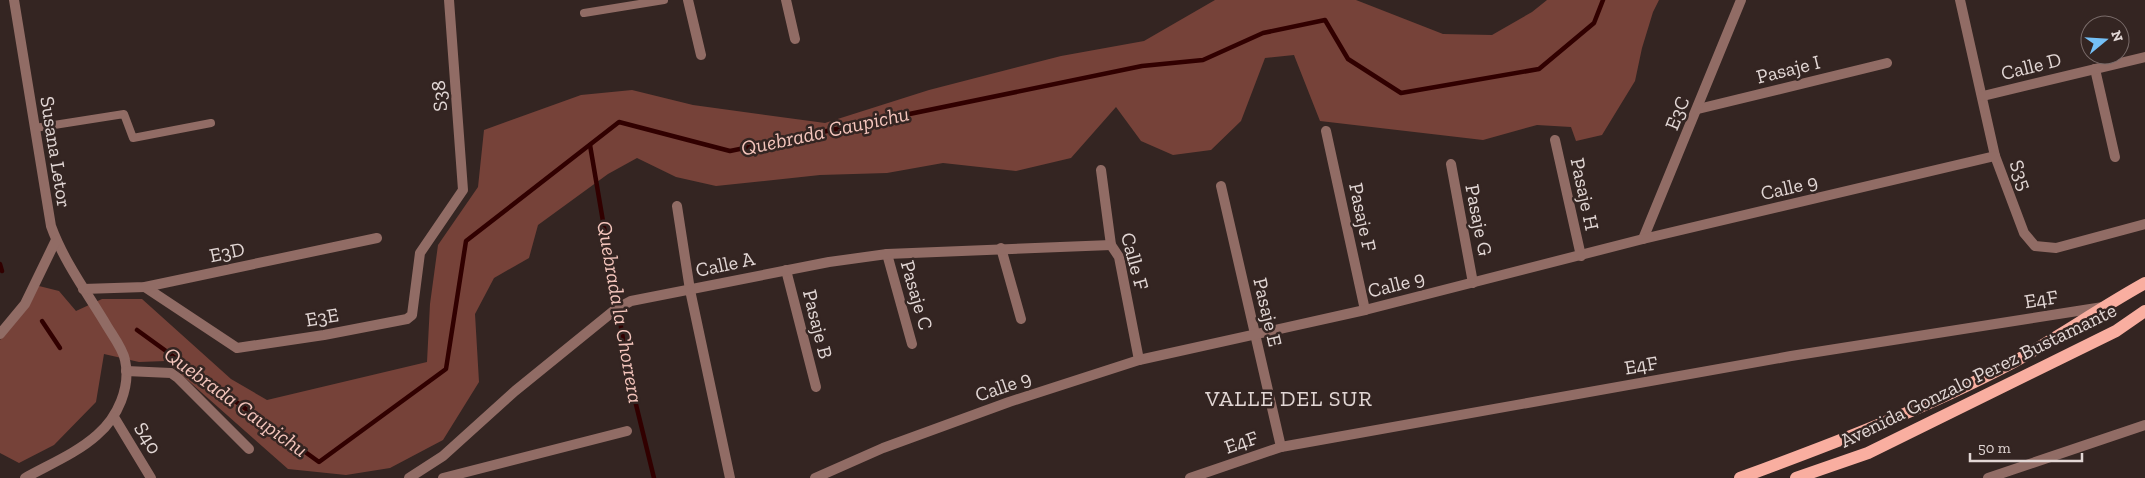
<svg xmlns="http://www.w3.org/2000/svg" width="2145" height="478" viewBox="0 0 2145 478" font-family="'Zilla Slab',serif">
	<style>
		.green { fill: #764239 }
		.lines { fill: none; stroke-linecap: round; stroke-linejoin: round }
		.stream { stroke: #310000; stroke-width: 4.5 }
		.service { stroke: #916c65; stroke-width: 8 }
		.minor { stroke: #916c65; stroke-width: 10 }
		.primary { stroke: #f9aea0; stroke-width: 12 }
		.labels { text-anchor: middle; stroke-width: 5; stroke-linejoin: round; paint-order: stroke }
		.street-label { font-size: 20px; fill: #e2d7d5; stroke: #342522 }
		.water-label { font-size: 21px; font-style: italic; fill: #f4c5bc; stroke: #342522 }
		.quarter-label { font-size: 22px; letter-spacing: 1px; fill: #e2d7d5; stroke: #342522 }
	</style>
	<rect width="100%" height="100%" fill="#342522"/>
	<polygon class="green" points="1215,0 1356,0 1443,34 1492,35 1532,12 1547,0 1659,0 1653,12 1642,48 1635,81 1602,135 1576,141 1571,127 1537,125 1483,140 1320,121 1294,55 1265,58 1241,121 1211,150 1173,155 1141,141 1116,107 1071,158 1016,171 943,163 887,173 820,175 716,186 676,177 637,158 608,174 538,225 529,258 494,278 475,314 479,382 443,440 390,468 346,475 288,469 166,361 139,362 104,354 96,402 54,445 19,463 0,453 0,340 39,286 59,291 76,311 102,299 142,299 231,379 267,400 427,362 430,304 438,245 478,187 484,130 581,95 632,90 693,105 825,123 929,90 1061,56 1144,41"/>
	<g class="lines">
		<g class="stream">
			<polyline points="590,145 630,380 654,478"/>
			<polyline points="0,264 2,271"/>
			<polyline points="42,321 60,348"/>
			<polyline points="137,330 319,462 446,369 466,241 619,122 730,151 1142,66 1203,60 1263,33 1325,20 1348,59 1401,93 1539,69 1594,23 1603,0"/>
		</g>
		<g class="service">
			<polyline points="584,13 664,0"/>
			<polyline points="35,128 124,114 133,138 211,123"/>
		</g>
		<g class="minor">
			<path d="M 14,0 L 51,226 C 64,262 88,294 107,326 C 113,336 123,349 125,360 C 131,387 118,417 97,435 C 77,453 48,465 25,478"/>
			<polyline points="688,0 701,55"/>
			<polyline points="786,0 795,39"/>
			<polyline points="1960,0 1995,156 2024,233 2035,246 2056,248 2145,224"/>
			<polyline points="2095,69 2115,157"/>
			<polyline points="1983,96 2145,57"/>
			<polyline points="1698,109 1887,63"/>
			<polyline points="1326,131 1365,310"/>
			<polyline points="1555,140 1581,256"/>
			<polyline points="1451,164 1473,283"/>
			<polyline points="1101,170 1111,245 1119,257 1139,360"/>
			<polyline points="1221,186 1281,447"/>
			<polyline points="677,206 690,290 730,478"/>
			<polyline points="1643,239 1741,0"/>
			<polyline points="1001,248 1021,319"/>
			<polyline points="887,254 912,344"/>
			<polyline points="786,270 816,387"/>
			<polyline points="145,287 237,348 324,335 407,319 412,315 420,253 463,190 449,0"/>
			<polyline points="83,289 145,287 377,238"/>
			<polyline points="0,334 25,304 56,240"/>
			<polyline points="126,371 171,373 178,378 249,449"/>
			<polyline points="114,417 151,478"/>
			<polyline points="409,478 443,456 515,391 616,309 631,301 829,262 887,254 1111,245"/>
			<polyline points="443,478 627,431"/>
			<polyline points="815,478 883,448 1009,402 1139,360 1365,310 1643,239 1995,156"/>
			<polyline points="1190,478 1281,447 1791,356 2103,307"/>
			<polyline points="1988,478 2145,425"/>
		</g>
		<g class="primary">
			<path d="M 1740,478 C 1832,444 1925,409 2012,363 C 2057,338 2100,308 2145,283"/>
			<polyline points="1796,478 1868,453 2116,331 2145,311"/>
		</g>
	</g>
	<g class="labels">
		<g class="street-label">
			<text transform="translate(2031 66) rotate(-14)" y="7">Calle D</text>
			<text transform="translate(1788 69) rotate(-14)" y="7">Pasaje I</text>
			<text transform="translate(439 96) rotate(-95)" y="7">S38</text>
			<text transform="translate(1677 113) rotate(-68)" y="7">E3C</text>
			<text transform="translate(56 152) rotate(81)" y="7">Susana Letor</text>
			<text transform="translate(2021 175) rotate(70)" y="7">S35</text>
			<text transform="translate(1789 187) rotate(-13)" y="7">Calle 9</text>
			<text transform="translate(1585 194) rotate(78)" y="7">Pasaje H</text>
			<text transform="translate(1363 217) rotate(78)" y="7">Pasaje F</text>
			<text transform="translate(1479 220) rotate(79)" y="7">Pasaje G</text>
			<text transform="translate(227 252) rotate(-12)" y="7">E3D</text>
			<text transform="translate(1135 261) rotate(75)" y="7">Calle F</text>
			<text transform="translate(725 264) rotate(-12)" y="7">Calle A</text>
			<text transform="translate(1396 284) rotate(-14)" y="7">Calle 9</text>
			<text transform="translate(917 295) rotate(74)" y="7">Pasaje C</text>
			<text transform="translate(2041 299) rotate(-9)" y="7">E4F</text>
			<text transform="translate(1268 312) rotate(77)" y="7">Pasaje E</text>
			<text transform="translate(322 317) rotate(-10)" y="7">E3E</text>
			<text transform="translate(818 324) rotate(76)" y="7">Pasaje B</text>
			<text transform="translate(1641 365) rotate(-10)" y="7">E4F</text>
			<text transform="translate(1978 375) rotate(-26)" y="7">Avenida Gonzalo Perez Bustamante</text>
			<text transform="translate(1003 386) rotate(-19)" y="7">Calle 9</text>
			<text transform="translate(148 438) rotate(58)" y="7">S40</text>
			<text transform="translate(1241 442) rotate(-19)" y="7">E4F</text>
		</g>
		<g class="water-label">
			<text transform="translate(825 131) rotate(-12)" y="7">Quebrada Caupichu</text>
			<text transform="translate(620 312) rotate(80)" y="7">Quebrada la Chorrera</text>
			<text transform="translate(236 402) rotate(36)" y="7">Quebrada Caupichu</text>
		</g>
		<g class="quarter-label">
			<text x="1289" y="406">VALLE DEL SUR</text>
		</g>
	</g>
	<g transform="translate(2105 40) rotate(72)"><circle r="24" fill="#342522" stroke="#7a6c6a"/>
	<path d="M0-4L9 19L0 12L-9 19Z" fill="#74c0f6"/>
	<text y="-8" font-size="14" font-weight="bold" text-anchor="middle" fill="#e2d7d5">N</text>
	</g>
	<path d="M1970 453v8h112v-8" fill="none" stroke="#e2d7d5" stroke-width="2.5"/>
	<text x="1978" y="453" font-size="15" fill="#e2d7d5" stroke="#342522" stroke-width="4" paint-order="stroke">50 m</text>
</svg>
